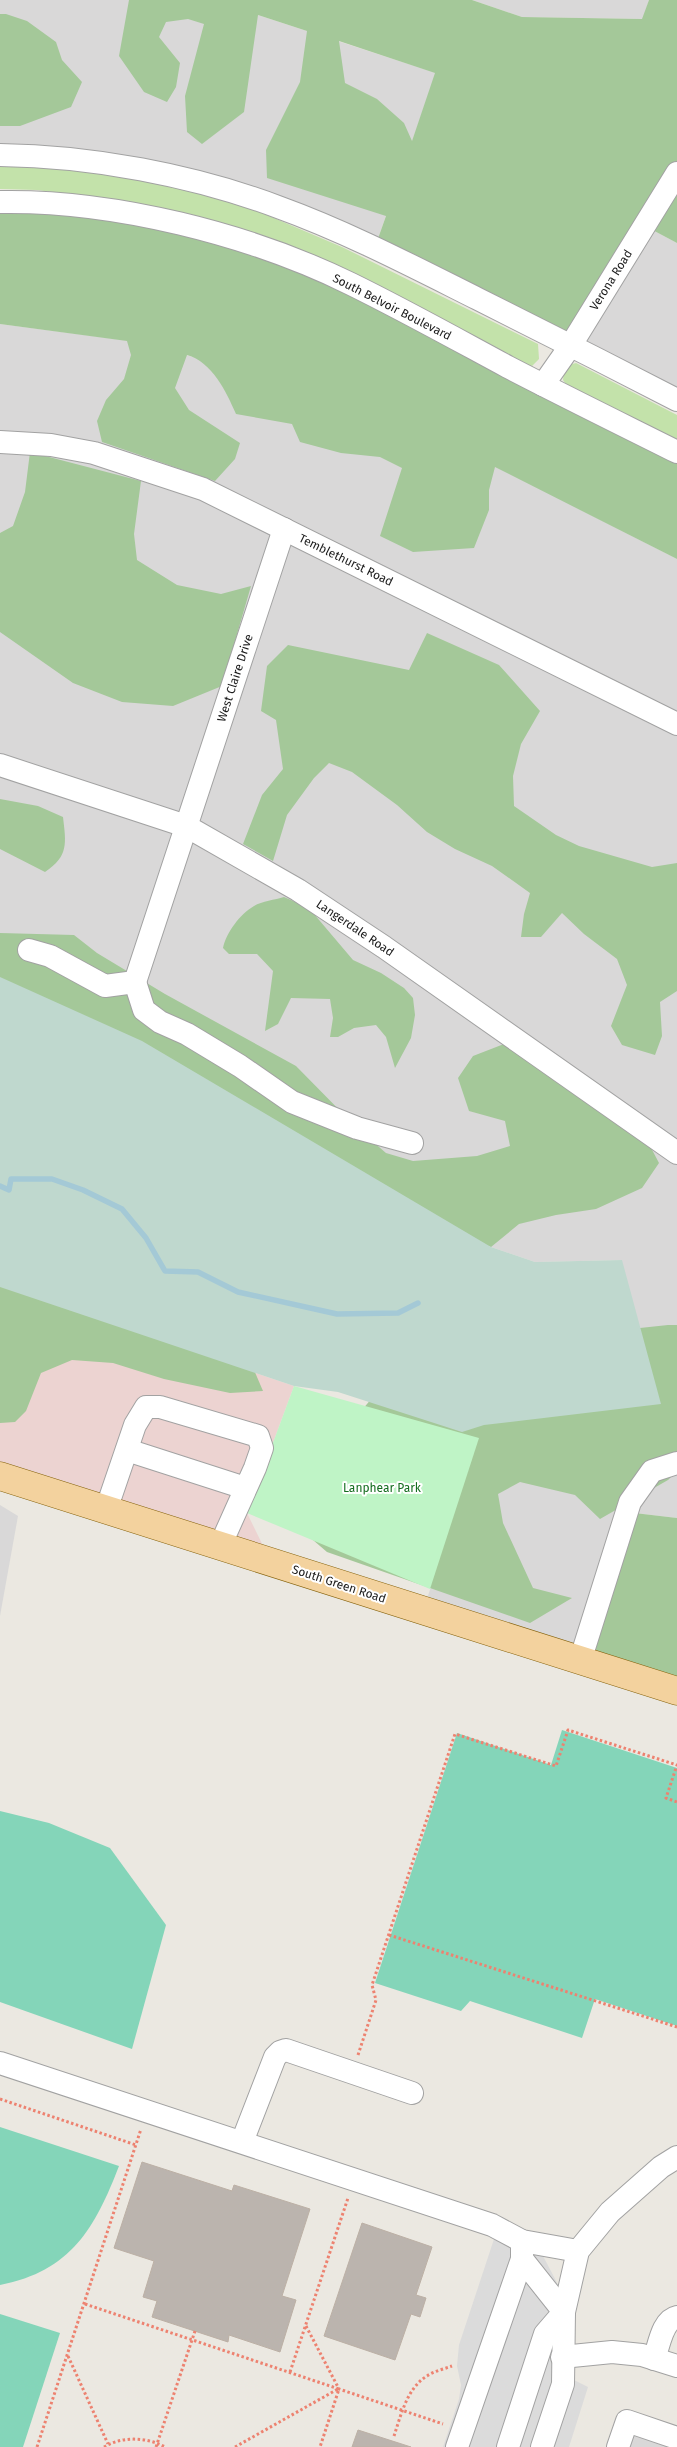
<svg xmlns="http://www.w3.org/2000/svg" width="677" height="2447" viewBox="0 0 677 2447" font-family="'Fira Sans',sans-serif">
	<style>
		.residential { fill: #d9d8d8 }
		.commercial { fill: #ecd3d1 }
		.grass { fill: #c3e2aa }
		.forest { fill: #a4c899; fill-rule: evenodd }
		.wetland { fill: #bfd8ce }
		.park { fill: #bff4c6 }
		.pitch { fill: #84d5b9 }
		.parking { fill: #dbdbdb }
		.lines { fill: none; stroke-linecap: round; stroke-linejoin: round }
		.stream { stroke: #a4c9d6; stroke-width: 5.5 }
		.building { fill: #bbb4ae; stroke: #bcb0a5 }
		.minor-casing { stroke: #a2a2a2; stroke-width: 24 }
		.major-casing { stroke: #85620c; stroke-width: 29 }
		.path { stroke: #ed8270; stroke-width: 3; stroke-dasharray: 2.5 2.5; stroke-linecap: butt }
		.minor { stroke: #fff; stroke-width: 22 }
		.major { stroke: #f3d29e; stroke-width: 28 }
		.labels { text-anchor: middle; stroke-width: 4; stroke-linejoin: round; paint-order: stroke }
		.street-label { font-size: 12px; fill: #1b1b1b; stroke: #fff }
		.park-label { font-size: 12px; fill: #146d1f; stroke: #fff }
	</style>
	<rect width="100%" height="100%" fill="#ebe8e1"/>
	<g class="residential">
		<polygon points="0,0 212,0 436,73 375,247 278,206 0,155"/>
		<polygon points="472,0 649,0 643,19 522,17"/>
		<polygon points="645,226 677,243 677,400 571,345"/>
		<polygon points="0,324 146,343 344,402 503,470 677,559 677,1518 626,1512 580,1661 423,1611 484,1425 622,1260 535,1262 491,1247 0,977"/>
		<polygon points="0,1505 18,1516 0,1616"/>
		<polygon points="627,2421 677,2447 618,2447"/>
	</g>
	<polygon class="commercial" points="0,1287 294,1386 247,1513 271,1562 0,1476"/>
	<g class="grass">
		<polygon points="0,163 122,175 227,198 342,247 538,344 539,359 532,366 523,364 105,199 37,190 0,189"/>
		<polygon points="576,363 677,415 677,441 568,387 563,380 564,370 569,365"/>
	</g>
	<g class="forest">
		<path d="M 129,0 L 472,0 L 522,17 L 642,19 L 649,0 L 677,0 L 677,243 L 645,226 L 571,345 L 375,247 L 386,216 L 267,178 L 266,150 L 300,82 L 307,31 L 258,15 L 244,112 L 202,144 L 187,132 L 185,96 L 204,24 L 188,19 L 166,22 L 159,37 L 180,63 L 176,87 L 167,102 L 144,92 L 119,56 ZM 339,41 L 435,73 L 412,141 L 404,123 L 377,99 L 345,83 Z"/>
		<polygon points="0,14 6,14 27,21 56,42 62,60 82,82 71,107 20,126 0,126"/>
		<path d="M 0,202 L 257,245 L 677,452 L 677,559 L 495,467 L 489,490 L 489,510 L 474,548 L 413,552 L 380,536 L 402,468 L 380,457 L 341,453 L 300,442 L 292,424 L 236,414 C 226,391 212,362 187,355 L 175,388 L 189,410 L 240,443 L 235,459 L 215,481 L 102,442 L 97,421 L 106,400 L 124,379 L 131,355 L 127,341 L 0,324 Z"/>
		<polygon points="30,452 141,481 134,534 137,560 177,585 221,594 251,586 222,686 173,706 122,702 73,683 0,632 0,533 13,526 25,492"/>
		<polygon points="427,633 499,665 540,711 521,744 513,776 514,806 556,835 579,846 652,867 677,863 677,991 660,1002 662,1036 655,1055 622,1045 611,1026 627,985 617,959 584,934 562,913 541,937 521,937 524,914 530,893 492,866 455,849 427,832 397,805 352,772 329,763 314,778 287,815 273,861 243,844 262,795 283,769 276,720 261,711 267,666 288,645 409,670"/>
		<path d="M 0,799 L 38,806 L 63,817 C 66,843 69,856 45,872 L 0,849 Z"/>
		<path d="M 284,897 L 300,904 L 314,914 L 353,960 L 381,973 L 404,988 L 413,998 L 415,1015 L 411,1038 L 395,1068 L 386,1037 L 376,1025 L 354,1028 L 338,1037 L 330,1037 L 333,1018 L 330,999 L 291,998 L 278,1024 L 265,1031 L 273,971 L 257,954 L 229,954 L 223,948 C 226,933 240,914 254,906 C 262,901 275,900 284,897 Z"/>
		<polygon points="0,933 74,935 97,953 165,994 296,1066 357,1128 386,1153 413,1161 477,1156 510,1146 505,1121 469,1111 458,1078 473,1056 504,1044 649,1144 659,1163 642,1188 596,1209 556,1215 519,1224 491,1247 0,1057"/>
		<polygon points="0,1238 242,1342 263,1391 230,1393 164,1379 113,1363 72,1360 41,1373 26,1411 15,1422 0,1423"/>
		<polygon points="668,1325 677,1325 677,1471 668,1480 600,1519 575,1495 520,1482 498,1494 503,1523 533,1588 572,1598 530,1623 327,1552 292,1522 356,1417 378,1391 612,1331"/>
		<polygon points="626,1512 677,1518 677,1691 580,1661"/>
	</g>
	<polygon class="wetland" points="0,977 142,1041 491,1247 535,1262 622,1260 661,1404 484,1425 462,1432 338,1392 294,1386 0,1287"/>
	<polygon class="park" points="294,1386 479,1438 430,1589 247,1513"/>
	<g class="pitch">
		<polygon points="562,1730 677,1768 677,2026 595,1999 582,2038 470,2001 461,2011 375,1983 457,1733 551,1765"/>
		<polygon points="0,1811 49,1823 110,1848 166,1925 132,2049 0,2002"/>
		<path d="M 0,2127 L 119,2166 C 95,2228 71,2271 0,2285 Z"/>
		<polygon points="0,2314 60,2333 23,2447 0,2447"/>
	</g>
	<polygon class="parking" points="496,2233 543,2256 575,2317 574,2380 588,2387 569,2447 443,2447 459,2399 461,2385 457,2366 459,2345"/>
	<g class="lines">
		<polyline class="stream" points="0,1186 9,1190 11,1179 52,1179 83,1190 122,1209 146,1238 165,1271 198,1272 238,1292 337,1314 398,1313 418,1303"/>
	</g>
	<g class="building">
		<polygon points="142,2162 232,2191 234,2185 310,2209 282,2296 296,2300 280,2352 229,2335 228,2342 152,2317 157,2301 143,2297 154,2261 114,2248"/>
		<polygon points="362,2223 432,2247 416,2295 426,2298 420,2317 411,2314 395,2360 324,2336"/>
		<polygon points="358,2430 411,2447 352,2447"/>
	</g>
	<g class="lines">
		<g class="minor-casing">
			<g id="minor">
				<path d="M 0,155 C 91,156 193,175 278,207 C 347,232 412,266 478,299 C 544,332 611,366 677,400"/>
				<path d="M 0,202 C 114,200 249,234 351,284 C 404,310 456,339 508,367 C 564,396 621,424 677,452"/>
				<polyline points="543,385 571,345 677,173"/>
				<polyline points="0,442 51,445 94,453 203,489 677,724"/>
				<polyline points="0,765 186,826 298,890 384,947 677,1153"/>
				<polyline points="29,950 50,956 105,986 135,982 284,529"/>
				<polyline points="135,982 144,1010 160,1022 187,1034 240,1066 292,1102 357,1128 412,1143"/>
				<polyline points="127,1450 245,1488"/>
				<polyline points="106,1510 135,1425 146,1407 160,1407 258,1436 262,1448 255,1468 220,1546"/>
				<polyline points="580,1661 630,1502 652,1471 677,1463"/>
				<polyline points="0,2063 492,2225 522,2241 578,2251"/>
				<polyline points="242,2142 275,2057 280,2052 286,2050 412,2093"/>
				<polyline points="562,2357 612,2352 642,2355 677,2366"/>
				<path d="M 654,2359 C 659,2346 662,2320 677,2317"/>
				<polyline points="457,2447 522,2259 522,2241"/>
				<polyline points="508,2447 545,2334 564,2312 522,2259"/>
				<polyline points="542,2447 563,2384 564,2312 578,2251 610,2212 661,2167 677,2157"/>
				<polyline points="618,2447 627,2421 677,2438"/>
			</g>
		</g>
		<g class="major-casing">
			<polyline id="major" points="0,1476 677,1691"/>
		</g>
		<g class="path">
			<polyline points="389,1935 677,2027"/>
			<polyline points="358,2055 376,2000 372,1985 455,1734 556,1766 568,1730 677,1765 666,1798 677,1802"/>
			<polyline points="0,2099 136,2145"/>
			<polyline points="85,2304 339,2389 320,2447"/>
			<polyline points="306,2326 339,2389 443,2424"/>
			<polyline points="68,2356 108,2444"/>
			<polyline points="290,2372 348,2198"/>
			<path d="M 394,2436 C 401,2415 407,2388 427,2376 C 434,2371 444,2369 452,2366"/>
			<polyline points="37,2447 141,2129"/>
			<path d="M 104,2447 C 122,2436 147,2437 165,2447"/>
			<polyline points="156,2447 195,2331"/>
			<polyline points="235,2447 338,2389"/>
		</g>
		<use href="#minor" class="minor"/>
		<use href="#major" class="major"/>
	</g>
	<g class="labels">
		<g class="street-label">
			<text transform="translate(611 280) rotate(-58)" y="4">Verona Road</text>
			<text transform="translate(392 307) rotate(27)" y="4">South Belvoir Boulevard</text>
			<text transform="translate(346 560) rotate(26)" y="4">Temblethurst Road</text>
			<text transform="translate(235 678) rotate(-72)" y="4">West Claire Drive</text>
			<text transform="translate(355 928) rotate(34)" y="4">Langerdale Road</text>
			<text transform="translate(339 1584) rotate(18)" y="4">South Green Road</text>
		</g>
		<g class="park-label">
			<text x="382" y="1492">Lanphear Park</text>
		</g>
	</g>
</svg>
